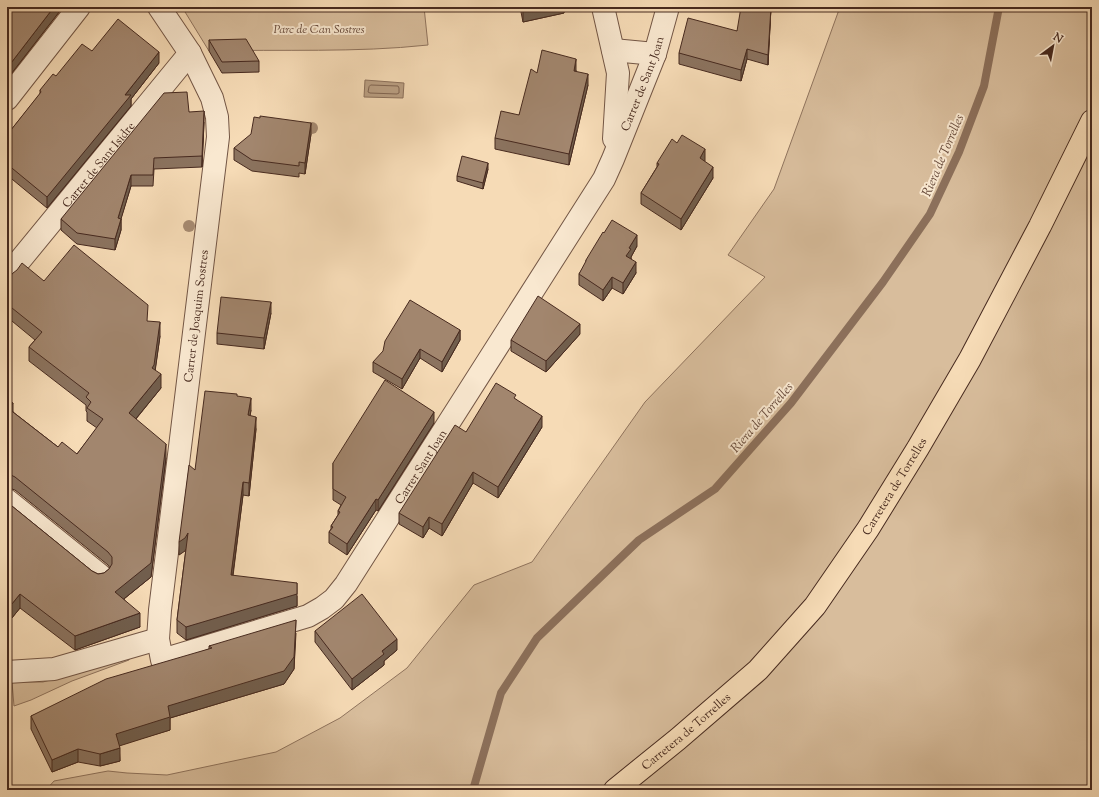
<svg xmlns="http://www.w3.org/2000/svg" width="1099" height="797" viewBox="0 0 1099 797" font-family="'Sorts Mill Goudy',serif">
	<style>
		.green { fill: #d8bd9c; stroke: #90745e }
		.water { fill: #ba9f83; stroke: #8c705b }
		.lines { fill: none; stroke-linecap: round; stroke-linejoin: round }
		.shore { stroke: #806451; stroke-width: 1 }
		.stream { stroke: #8c705b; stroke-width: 8 }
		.street-casing { stroke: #735645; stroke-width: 24 }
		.primary-casing { stroke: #472a1f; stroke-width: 24 }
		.street { stroke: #f9e8d0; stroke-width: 22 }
		.primary { stroke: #f6dbb6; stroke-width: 22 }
		.tree { fill: #a68a71 }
		.wall { fill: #8b735f; stroke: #472a1f }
		.shaded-wall { fill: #715e4d; stroke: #472a1f }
		.building { fill: #a2866e; stroke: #472a1f }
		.labels { text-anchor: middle; stroke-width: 4; stroke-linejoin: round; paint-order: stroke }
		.park-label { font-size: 12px; font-style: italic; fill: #644738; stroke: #f9e8d0 }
		.street-label { font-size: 12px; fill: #472a1f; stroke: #f9e8d0 }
		.water-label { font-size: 13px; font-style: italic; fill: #644738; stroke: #f9e8d0 }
	</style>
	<rect width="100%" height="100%" fill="#f6dbb6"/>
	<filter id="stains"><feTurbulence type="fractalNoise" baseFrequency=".005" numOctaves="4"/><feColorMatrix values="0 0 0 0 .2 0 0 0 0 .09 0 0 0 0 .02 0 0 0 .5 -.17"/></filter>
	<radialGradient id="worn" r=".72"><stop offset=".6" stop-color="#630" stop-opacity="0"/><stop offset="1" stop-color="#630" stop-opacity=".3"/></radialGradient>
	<g class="green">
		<path d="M 182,7 L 424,7 L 428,45 C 355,53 282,49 209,51 Z"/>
		<polygon points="840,7 1092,7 1092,790 46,790 54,781 108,771 127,773 167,775 276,752 340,718 407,668 474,585 532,562 645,402 765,277 728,255 774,189"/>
		<polygon points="130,657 129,660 72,681 31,700 14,706 12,682 43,682"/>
	</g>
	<polygon class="water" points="365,80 404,83 403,98 364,97"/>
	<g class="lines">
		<polygon class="shore" points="371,85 398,86 399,88 399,93 397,94 370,93 368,92 369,87"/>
		<polyline class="stream" points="473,790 501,693 537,638 639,540 715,489 791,403 883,282 930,214 959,152 984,86 999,7"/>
		<g class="street-casing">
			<g id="street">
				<path id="s1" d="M 159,7 L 190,53 L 212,98 L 217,117 L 218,137 L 160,610 L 158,639 L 162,660 L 308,616 L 322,608 L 334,599 L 346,584 L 604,179 L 613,159 L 655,54 L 668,7"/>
				<polyline points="603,7 618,73 614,139"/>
				<polyline points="613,50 655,54"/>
				<polyline points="7,99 79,7"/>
				<path id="s2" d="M 7,276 L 190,53"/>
				<polyline points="7,500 100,575"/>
				<polyline points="7,672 54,669 158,639"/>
			</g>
		</g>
		<g class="primary-casing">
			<g id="primary">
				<path id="s3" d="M 615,790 L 678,739 L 758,670 L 815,606 L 868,529 L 918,448 L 970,359 L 1040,226 L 1092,121"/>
			</g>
		</g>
		<use href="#street" class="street"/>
		<use href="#primary" class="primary"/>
	</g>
	<g class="tree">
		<circle cx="312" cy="128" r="6"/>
		<circle cx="189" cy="226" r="6"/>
	</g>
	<g class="wall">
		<polygon points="7,7 63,7 11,74 7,71"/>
		<polygon points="114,7 128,7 120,11"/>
		<polygon points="520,7 564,7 564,13 523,22"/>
		<polygon points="771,7 768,65 747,59 741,81 679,64 679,53 737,31"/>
		<polygon points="209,40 259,61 259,72 222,73 209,51"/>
		<polygon points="92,51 159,63 131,99 131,106 47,208 7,175 7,135 40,94 40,90"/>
		<polygon points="576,70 576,71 588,85 569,165 495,149 495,138 519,115 537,73"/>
		<polygon points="189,112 204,122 202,167 154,169 153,186 131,186 121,218 121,230 115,250 77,244 61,230 61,219"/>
		<polygon points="311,134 305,174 299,173 299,177 252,171 234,160 234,148"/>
		<polygon points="704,161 713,178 681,230 641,204 641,193 657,167 657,163 705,161"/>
		<polygon points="488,169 483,189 457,181 457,176"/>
		<polygon points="637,246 631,257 631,258 636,273 623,294 612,288 603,301 579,285 579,274 586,263 586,260"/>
		<polygon points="7,280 44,281 147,321 160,336 155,370 161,388 136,419 166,458 151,577 124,599 140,627 75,650 20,608 7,624 7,502 92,571 98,574 104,573 109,569 110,568 108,565 15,490 9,488 7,488 7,398 13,412 58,447 77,454 97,428 87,421 87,412 86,411 86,405 29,361 29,347 35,340 7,317"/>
		<polygon points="271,313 264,349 217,344 217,333"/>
		<polygon points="460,330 460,340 442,372 420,358 402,389 373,372 373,362"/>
		<polygon points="580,334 546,372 511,351 511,340"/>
		<polygon points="237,396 251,410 250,416 256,429 249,496 243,495 233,576 297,596 297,606 186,640 177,633 177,620 186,549 179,555 195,470"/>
		<polygon points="516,399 542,427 498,498 473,483 442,536 429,528 423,538 399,524 399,513 466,432"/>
		<polygon points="434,423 378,511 376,510 347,555 329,543 329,532 331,529 331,526 338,515 338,511 341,505 333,500 333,463"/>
		<polygon points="315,631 397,650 384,661 384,665 352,690 315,642"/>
		<polygon points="296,633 294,669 284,684 170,718 170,730 119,745 120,761 100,766 78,762 52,772 31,729 31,716 209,649 209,646"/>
	</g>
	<g class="shaded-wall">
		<polygon points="54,7 63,7 11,74 11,63"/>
		<polygon points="120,7 128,7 120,11"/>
		<polygon points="541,7 564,7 564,13 523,22 523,11"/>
		<polygon points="771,7 768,65 768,55"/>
		<polygon points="747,49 747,59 741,81 741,70"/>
		<polygon points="159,52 159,63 131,99 131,106 47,208 47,197 125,95"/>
		<polygon points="576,59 576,70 574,82 574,71"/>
		<polygon points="588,74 588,85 569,165 569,154"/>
		<polygon points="204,111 204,122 202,167 202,156"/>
		<polygon points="311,123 311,134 305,174 305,163"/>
		<polygon points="705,149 705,161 700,169 700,158"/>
		<polygon points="488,163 488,169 483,189 483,183"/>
		<polygon points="713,167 713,178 681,230 681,219"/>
		<polygon points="131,175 131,186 118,229 118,218"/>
		<polygon points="121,219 121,230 115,250 115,239"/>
		<polygon points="637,235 637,246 631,257 631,260 626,256 629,248"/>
		<polygon points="636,262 636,273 623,294 623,283"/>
		<polygon points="612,277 612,288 603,301 603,290"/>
		<polygon points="271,302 271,313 264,349 264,338"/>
		<polygon points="160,322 160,336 154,379 152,368"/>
		<polygon points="580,324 580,334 546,372 546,361"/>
		<polygon points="460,330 460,340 442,372 442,362"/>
		<polygon points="420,349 420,358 402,389 402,379"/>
		<polygon points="161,374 161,388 129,427 129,413"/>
		<polygon points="251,398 251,410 248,428 248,415"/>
		<polygon points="13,403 13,417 9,409"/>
		<polygon points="434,412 434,423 378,511 378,500"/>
		<polygon points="542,416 542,427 498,498 498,487"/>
		<polygon points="256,417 256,429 249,496 249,483"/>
		<polygon points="166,444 166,458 151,577 115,606 115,592"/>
		<polygon points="473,472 473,483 442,536 442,524"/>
		<polygon points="243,482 243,495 231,588 231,575"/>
		<polygon points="376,499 376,510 347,555 347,544"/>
		<polygon points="429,517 429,528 423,538 423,527"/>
		<polygon points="188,533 188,546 185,551 179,555 179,542"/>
		<polygon points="297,583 297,606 186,640 186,627"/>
		<polygon points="20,594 20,608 7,624 7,610"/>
		<polygon points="140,613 140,627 75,650 75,636"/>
		<polygon points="296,620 294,669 284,684 170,718 170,730 116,747 116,734 168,706"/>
		<polygon points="397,639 397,650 384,661 384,665 352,690 352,679 382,651"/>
		<polygon points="120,748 120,761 100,766 100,754"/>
		<polygon points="78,749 78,762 52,772 52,760"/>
	</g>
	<g class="building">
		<polygon points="7,7 54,7 11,63 7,60"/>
		<polygon points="523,7 541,7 523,11"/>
		<polygon points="741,7 771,7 768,55 747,49 741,70 679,53 688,18 737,31"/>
		<polygon points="118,19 159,52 125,95 131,95 47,197 7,164 7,135 41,92 40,90 53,74 56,76 82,44 92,51"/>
		<polygon points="246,39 259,61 222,62 209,40"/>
		<polygon points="542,50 576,59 574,71 588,74 569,154 495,138 501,111 519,115 531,69 537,73"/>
		<polygon points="187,92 189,112 204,111 202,156 154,158 153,175 131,175 118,218 121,219 115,239 77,233 61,219 164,93"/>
		<polygon points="260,116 311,123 305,163 299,162 299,166 252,160 234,148 251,134 254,117 260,118"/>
		<polygon points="682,135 705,149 700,158 713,167 681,219 641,193 659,164 657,163 672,139 677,143"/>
		<polygon points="462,156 488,163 483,183 457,176"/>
		<polygon points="612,220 637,235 629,248 631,249 626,256 636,262 623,283 612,277 603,290 579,274 586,261 586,260 603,232 604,233"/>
		<polygon points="74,245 148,305 147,321 160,322 154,365 152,368 161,374 129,413 166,444 151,563 115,592 140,613 75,636 20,594 7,610 7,502 92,571 98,574 104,573 109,569 112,564 112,557 108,552 15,477 9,474 7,474 7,398 13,403 9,409 58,447 62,442 77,454 103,419 87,408 91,402 86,397 89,393 29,347 42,332 7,304 7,280 13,273 17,270 22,263 44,281"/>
		<polygon points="538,296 580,324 546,361 511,340"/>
		<polygon points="221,297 271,302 264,338 217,333"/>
		<polygon points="410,300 460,330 442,362 420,349 402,379 373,362 383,351 385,341"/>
		<polygon points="385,380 434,412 378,500 376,499 347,544 329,532 333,527 331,526 340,512 338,511 346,497 333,489 333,463"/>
		<polygon points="496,383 516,395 514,398 542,416 498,487 473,472 442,524 429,517 423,527 399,513 455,425 466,432"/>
		<polygon points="205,391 237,394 237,396 251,398 248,415 256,417 249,483 243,482 231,575 297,583 297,594 186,627 177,620 188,533 185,538 179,542 189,465 195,470"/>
		<polygon points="362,594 397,639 382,651 384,654 352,679 315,631"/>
		<polygon points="296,620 294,657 284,671 168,706 170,717 116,734 120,748 100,754 78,749 52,760 31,716 106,679 212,648 209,646"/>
	</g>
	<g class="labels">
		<g class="park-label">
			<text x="319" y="33">Parc de Can Sostres</text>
		</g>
		<g class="street-label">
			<text dy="4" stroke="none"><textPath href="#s1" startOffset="1458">Carrer de Sant Joan</textPath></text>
			<text dy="4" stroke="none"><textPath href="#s2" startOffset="144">Carrer de Sant Isidre</textPath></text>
			<text transform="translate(196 316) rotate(-83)" y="4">Carrer de Joaquim Sostres</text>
			<text dy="4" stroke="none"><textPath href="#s1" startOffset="1014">Carrer Sant Joan</textPath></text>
			<text dy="4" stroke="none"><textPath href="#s3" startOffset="416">Carretera de Torrelles</textPath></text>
			<text dy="4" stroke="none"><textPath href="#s3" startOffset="92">Carretera de Torrelles</textPath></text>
		</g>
		<g class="water-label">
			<text transform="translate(942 155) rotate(-67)" y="5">Riera de Torrelles</text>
			<text transform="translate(761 417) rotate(-49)" y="5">Riera de Torrelles</text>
		</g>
	</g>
	<rect width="1099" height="797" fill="none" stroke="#f6dbb6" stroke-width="24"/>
	<rect x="8" y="8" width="1083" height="781" fill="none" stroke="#472a1f" stroke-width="2"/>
	<rect x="12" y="12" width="1075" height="773" fill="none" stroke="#472a1f"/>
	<g transform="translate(1053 46) rotate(32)" stroke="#f9e8d0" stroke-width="3" paint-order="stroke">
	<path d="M0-3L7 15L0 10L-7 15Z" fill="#472a1f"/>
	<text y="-6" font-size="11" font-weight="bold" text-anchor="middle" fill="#472a1f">N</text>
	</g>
	<rect width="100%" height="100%" filter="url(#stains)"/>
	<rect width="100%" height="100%" fill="url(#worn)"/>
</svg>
